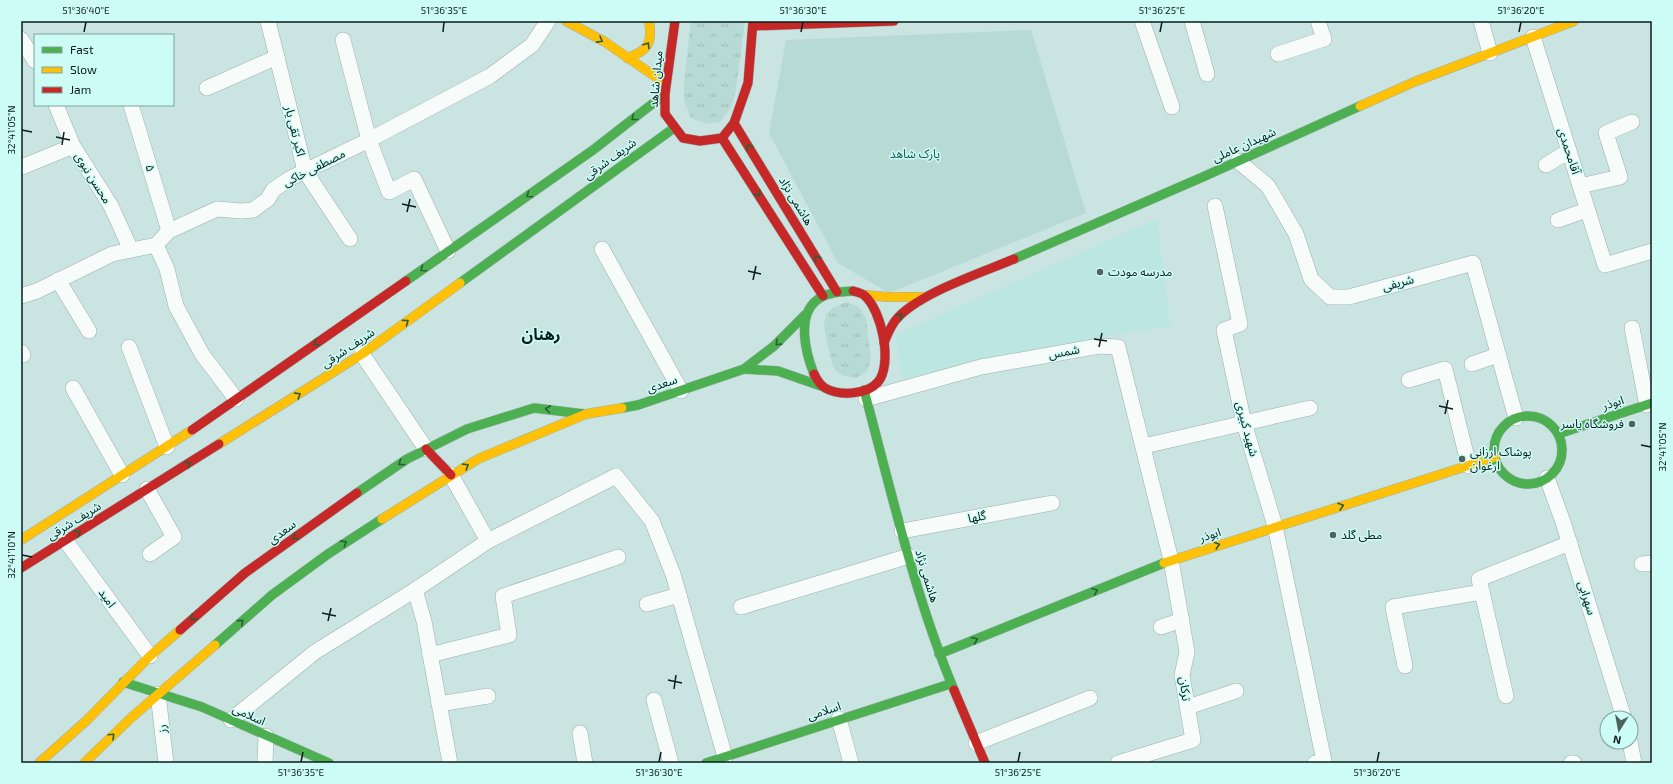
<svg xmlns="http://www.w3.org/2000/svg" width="1673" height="784" viewBox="0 0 1673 784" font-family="'Exo 2','Noto Sans Arabic',sans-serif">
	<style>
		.built { fill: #bbe6e1 }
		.grass { fill: url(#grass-tufts) }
		.park { fill: #b8dad5 }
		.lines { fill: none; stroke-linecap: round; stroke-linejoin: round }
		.street-casing { stroke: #9bb0ad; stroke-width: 16 }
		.fast-casing { stroke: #9bb0ad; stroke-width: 10 }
		.slow-casing { stroke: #9bb0ad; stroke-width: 10 }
		.jam-casing { stroke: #9bb0ad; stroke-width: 10 }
		.street { stroke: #f7fbfa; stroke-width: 15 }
		.fast { stroke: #4caf50; stroke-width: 9 }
		.slow { stroke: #ffc107; stroke-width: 9 }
		.jam { stroke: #c62828; stroke-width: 9 }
		.oneway { stroke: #285f33 }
		.ticks { fill: none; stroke: #0a1d1b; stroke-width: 1.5 }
		.poi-dot { fill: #4d6360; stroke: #cdfcf6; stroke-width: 1.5 }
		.labels { text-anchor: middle; stroke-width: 3; stroke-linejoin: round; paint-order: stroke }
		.street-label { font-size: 12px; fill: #0a1d1b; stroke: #cdfcf6 }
		.park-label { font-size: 12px; fill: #135752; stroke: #cdfcf6 }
		.poi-label { font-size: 12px; fill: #0a1d1b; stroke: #cdfcf6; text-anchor: start }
		.district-label { font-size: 16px; font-weight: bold; fill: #0a1d1b; stroke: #cdfcf6 }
		.neatline { fill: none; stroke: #0a1d1b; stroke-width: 1.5 }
		.ticks-label { font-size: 10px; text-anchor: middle; fill: #0a1d1b }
	</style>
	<defs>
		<pattern id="grass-tufts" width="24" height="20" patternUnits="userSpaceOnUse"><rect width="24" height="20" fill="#b8dad5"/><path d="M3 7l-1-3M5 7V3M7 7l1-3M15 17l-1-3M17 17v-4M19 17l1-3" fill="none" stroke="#9dbbb6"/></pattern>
	</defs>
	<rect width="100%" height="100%" fill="#cae4e1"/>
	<polygon class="built" points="1157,219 1170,326 1108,336 902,379 896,335"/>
	<g class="grass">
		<polygon points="691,21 745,21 736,90 731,108 720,122 706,124 691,118 684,101 684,81"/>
		<polygon points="847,302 859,307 866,318 871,359 867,371 856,378 844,376 836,371 832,363 824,327 826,314 834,307"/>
	</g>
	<polygon class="park" points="1031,30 1086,213 889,293 838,263 769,133 786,40"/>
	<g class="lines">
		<g class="street-casing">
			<g id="street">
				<polyline points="268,21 305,171 350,239"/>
				<polyline points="1142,21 1172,107"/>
				<polyline points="1192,21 1207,74"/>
				<polyline points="1481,21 1490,53"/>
				<polyline points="1533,37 1605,265 1652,251"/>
				<polyline points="21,39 35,61"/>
				<polyline points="343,40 369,140 389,192 414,179 448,251"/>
				<polyline points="1278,54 1324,39 1318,21"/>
				<polyline points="207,88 277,57"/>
				<polyline points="56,105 73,146 111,206 131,250"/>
				<polyline points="131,105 169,231"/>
				<polyline points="1238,161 1268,186 1296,234 1311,279 1330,297 1349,297 1473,263 1516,418"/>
				<polyline points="1546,165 1569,151"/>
				<polyline points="22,167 73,146"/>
				<polyline points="1580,186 1620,177 1606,133 1632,122"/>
				<polyline points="1215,206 1240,324 1224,330 1244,423 1275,526 1324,761 1315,763"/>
				<polyline points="1558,220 1587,210"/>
				<polyline points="156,245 167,269 176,306 202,354 236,399"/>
				<polyline points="602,249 681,391"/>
				<polyline points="58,280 89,331"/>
				<polyline points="21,296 37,291 112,254 156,245 169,231 217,209 241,211 253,210 268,199 273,190 289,179 369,140 490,76 532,45 548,21"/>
				<polyline points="1632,328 1647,405"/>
				<polyline points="129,347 167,447"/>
				<polyline points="21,352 23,355"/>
				<polyline points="362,354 426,449"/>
				<polyline points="1472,364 1498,355"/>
				<polyline points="1409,380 1445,369 1469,466"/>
				<polyline points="73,388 122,475"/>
				<polyline points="866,399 981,367 1099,346 1118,347 1171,560 1187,652 1182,675 1193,740 1118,763"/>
				<polyline points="1144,446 1310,408"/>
				<polyline points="451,475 488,541"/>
				<polyline points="1547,478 1563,522 1624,718"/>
				<polyline points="147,489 174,537 150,554"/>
				<polyline points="902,531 1052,503"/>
				<polyline points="65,540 150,656"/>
				<polyline points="1642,564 1652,563"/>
				<polyline points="415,590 424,621 450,763"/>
				<polyline points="647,604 679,595"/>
				<polyline points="741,607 909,556"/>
				<polyline points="1161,627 1182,620"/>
				<polyline points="430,655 509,635 503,596 618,557"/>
				<polyline points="1405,666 1393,607 1482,592"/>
				<polyline points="158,694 166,763"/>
				<polyline points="1506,696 1479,579 1570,543"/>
				<polyline points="654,700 671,763"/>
				<polyline points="439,704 488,696"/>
				<polyline points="1188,707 1236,691"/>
				<polyline points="839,719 851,763"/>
				<polyline points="231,720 315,652 415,590 488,541 616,476 652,521 673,574 725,757"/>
				<polyline points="580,733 585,763"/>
				<polyline points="1630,742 1634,763"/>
				<polyline points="976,743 1090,698"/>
				<polyline points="265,763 266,736"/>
				<polyline points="1571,763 1574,763"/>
			</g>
		</g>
		<g class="fast-casing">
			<g id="fast">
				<polyline points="1014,259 1205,176 1360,106"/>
				<polyline points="406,281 593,150 665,94"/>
				<polyline points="460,283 674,128"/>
				<polyline points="744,369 778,371 821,386"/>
				<path d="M 814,374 C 806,354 796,316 817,300 C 827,292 841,292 853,291"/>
				<path d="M 864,390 C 891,490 914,594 954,690"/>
				<polyline points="622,408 638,405 744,369 774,346 805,315"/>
				<circle cx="1528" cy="450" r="34"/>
				<polyline points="1558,434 1652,403"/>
				<polyline points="357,493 407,459 467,429 534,408 584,414"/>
				<polyline points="215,645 272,595 328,554 382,519"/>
				<polyline points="939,654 1164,563"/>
				<polyline points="123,682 202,707 329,763"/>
				<polyline points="706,763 950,684"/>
			</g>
		</g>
		<g class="slow-casing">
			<g id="slow">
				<polyline points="566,21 605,42 666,84"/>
				<path d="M 627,58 C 648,51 653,43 649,21"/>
				<polyline points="1360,106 1414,82 1574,21"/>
				<polyline points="864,295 888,297 926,297"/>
				<polyline points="219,444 362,354 460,283"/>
				<polyline points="382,519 478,459 586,414 622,408"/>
				<polyline points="21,540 192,430"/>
				<polyline points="1164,563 1495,457"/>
				<polyline points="39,763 86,721 150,656 180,630"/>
				<polyline points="84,763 132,717 215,645"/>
			</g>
		</g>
		<g class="jam-casing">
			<g id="jam">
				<polyline points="675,21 665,94 665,114 683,138 700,141 722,138 734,123 748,83 753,21"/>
				<polyline points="753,26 894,21"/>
				<polyline points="734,123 837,292"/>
				<polyline points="722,138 823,296"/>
				<path d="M 884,343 C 887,335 890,328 895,321 C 916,294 981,273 1014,259"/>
				<path d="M 814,374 C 817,380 820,385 825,388 C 839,396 867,395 878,382 C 893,364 882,310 864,295 C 861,293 857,292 853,291"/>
				<polyline points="192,430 406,281"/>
				<polyline points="426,449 451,475"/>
				<polyline points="21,568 219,444"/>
				<polyline points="180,630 245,573 357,493"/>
				<polyline points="954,690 985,763"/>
			</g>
		</g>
		<use href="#street" class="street"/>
		<use href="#fast" class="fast"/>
		<use href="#slow" class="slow"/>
		<use href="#jam" class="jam"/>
	</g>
	<defs><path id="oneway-chevron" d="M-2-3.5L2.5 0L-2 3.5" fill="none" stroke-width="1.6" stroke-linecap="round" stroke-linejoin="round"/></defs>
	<g class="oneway">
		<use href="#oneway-chevron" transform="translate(600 40) rotate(29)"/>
		<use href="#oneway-chevron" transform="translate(647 45) rotate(-58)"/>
		<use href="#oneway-chevron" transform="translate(634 118) rotate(142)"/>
		<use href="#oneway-chevron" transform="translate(749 147) rotate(-121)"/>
		<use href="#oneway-chevron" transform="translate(758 194) rotate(57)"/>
		<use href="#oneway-chevron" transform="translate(529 195) rotate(145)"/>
		<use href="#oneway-chevron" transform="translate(817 258) rotate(-121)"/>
		<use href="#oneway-chevron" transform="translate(423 269) rotate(145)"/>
		<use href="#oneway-chevron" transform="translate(900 316) rotate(-42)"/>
		<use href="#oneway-chevron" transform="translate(406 322) rotate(-36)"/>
		<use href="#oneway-chevron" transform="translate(316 343) rotate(145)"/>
		<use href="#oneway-chevron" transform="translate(778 343) rotate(136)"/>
		<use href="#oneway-chevron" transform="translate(298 395) rotate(-32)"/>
		<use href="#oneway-chevron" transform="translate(548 409) rotate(-173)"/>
		<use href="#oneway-chevron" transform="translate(401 463) rotate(146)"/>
		<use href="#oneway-chevron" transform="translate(188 464) rotate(-32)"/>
		<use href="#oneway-chevron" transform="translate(466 466) rotate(-32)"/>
		<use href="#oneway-chevron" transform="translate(1341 506) rotate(-17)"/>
		<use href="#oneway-chevron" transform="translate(78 533) rotate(-32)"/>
		<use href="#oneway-chevron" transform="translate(295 537) rotate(144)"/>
		<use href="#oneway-chevron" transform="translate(344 543) rotate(-33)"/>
		<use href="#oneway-chevron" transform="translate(1217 545) rotate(-18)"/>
		<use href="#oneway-chevron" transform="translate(1095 591) rotate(-22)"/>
		<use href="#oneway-chevron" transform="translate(193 618) rotate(139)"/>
		<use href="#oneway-chevron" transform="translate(241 622) rotate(-41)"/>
		<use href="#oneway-chevron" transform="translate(975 640) rotate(-22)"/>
		<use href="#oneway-chevron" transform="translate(112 736) rotate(-43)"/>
	</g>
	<path class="ticks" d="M 84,32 L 86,22M 443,32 L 444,22M 801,32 L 803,22M 1160,32 L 1162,22M 1519,32 L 1521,22M 22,130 L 32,132M 56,137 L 70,140M 62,145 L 64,132M 402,204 L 416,207M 407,212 L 410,199M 748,271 L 761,274M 753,280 L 756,266M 1094,339 L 1107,341M 1099,347 L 1102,333M 1439,406 L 1453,409M 1445,414 L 1448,400M 1641,445 L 1651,447M 22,555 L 32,557M 322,613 L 336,616M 328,621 L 331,608M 668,680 L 682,683M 674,689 L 676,675M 301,762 L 303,752M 659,762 L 661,752M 1018,762 L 1020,752M 1377,762 L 1379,752"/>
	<g class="poi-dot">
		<circle cx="1100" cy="272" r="4"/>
		<circle cx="1632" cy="424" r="4"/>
		<circle cx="1462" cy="459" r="4"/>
		<circle cx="1333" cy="535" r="4"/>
	</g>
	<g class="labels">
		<g class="street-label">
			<text transform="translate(656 79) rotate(-85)" y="4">میدان شاهد</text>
			<text transform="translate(295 131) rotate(76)" y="4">اکبر تقی یار</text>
			<text transform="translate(1244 145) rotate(-24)" y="4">شهیدان عاملی</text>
			<text transform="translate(1569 151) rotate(72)" y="4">آقامحمدی</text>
			<text transform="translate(610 159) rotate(-36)" y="4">شریف شرقی</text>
			<text transform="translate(150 168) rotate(73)" y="4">۵</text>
			<text transform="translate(314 168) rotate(-27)" y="4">مصطفی خاکی</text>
			<text transform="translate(93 178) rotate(58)" y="4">محسن نبوی</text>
			<text transform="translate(796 201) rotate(59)" y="4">هاشمی نژاد</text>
			<text transform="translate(1398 283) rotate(-15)" y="4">شریفی</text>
			<text transform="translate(348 348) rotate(-34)" y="4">شریف شرقی</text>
			<text transform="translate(1064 352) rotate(-10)" y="4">شمس</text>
			<text transform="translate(662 384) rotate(-19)" y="4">سعدی</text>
			<text transform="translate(1613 403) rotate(-18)" y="4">ابوذر</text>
			<text transform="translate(1247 429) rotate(75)" y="4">شهید کبیری</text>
			<text transform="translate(977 517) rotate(-11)" y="4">گلها</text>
			<text transform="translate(74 521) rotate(-32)" y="4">شریف شرقی</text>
			<text transform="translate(282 532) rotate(-36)" y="4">سعدی</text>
			<text transform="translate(1210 535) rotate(-18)" y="4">ابوذر</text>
			<text transform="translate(927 576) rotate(73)" y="4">هاشمی نژاد</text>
			<text transform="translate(107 598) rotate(54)" y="4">امید</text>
			<text transform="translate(1587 598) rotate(73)" y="4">سهرابی</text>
			<text transform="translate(1185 689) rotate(83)" y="4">ترکان</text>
			<text transform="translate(824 711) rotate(-18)" y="4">اسلامی</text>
			<text transform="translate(249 715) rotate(24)" y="4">اسلامی</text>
			<text transform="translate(162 729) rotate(-96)" y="4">رز</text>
		</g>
		<g class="park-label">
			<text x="915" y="158">پارک شاهد</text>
		</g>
		<g class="poi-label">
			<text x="1108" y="276">مدرسه مودت</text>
			<text x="1624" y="428" text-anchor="end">فروشگاه یاسر</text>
			<text x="1470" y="456">پوشاک ارزانی<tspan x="1470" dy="14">ارغوان</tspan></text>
			<text x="1341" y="539">مطی گلد</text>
		</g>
		<g class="district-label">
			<text x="541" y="340">رهنان</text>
		</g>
	</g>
	<rect width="1673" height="784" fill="none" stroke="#cdfcf6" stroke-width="44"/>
	<rect x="34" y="34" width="140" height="72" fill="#cdfcf6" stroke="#7fa39e"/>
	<rect x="42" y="47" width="20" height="6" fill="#4caf50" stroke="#7fa39e"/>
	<text x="70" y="54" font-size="12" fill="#0a1d1b">Fast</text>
	<rect x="42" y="67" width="20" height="6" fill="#ffc107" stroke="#7fa39e"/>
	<text x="70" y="74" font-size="12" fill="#0a1d1b">Slow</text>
	<rect x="42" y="87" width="20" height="6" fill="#c62828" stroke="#7fa39e"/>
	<text x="70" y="94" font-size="12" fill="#0a1d1b">Jam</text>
	<g transform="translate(1619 730) rotate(191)"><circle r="19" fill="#cdfcf6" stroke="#7fa39e"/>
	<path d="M0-3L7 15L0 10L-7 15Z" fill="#4d6360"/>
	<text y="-6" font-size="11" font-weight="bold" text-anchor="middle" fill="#0a1d1b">N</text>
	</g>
	<rect x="22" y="22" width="1629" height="740" class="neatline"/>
	<g class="ticks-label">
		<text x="86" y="14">51°36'40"E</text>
		<text x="444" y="14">51°36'35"E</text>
		<text x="803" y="14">51°36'30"E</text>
		<text x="1162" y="14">51°36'25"E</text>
		<text x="1521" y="14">51°36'20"E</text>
		<text transform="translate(11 130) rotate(-90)" y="4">32°41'05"N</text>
		<text transform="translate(1662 447) rotate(-90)" y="4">32°41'05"N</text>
		<text transform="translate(11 555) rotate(-90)" y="4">32°41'10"N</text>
		<text x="301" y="776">51°36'35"E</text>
		<text x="659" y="776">51°36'30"E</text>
		<text x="1018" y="776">51°36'25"E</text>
		<text x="1377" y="776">51°36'20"E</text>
	</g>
</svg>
